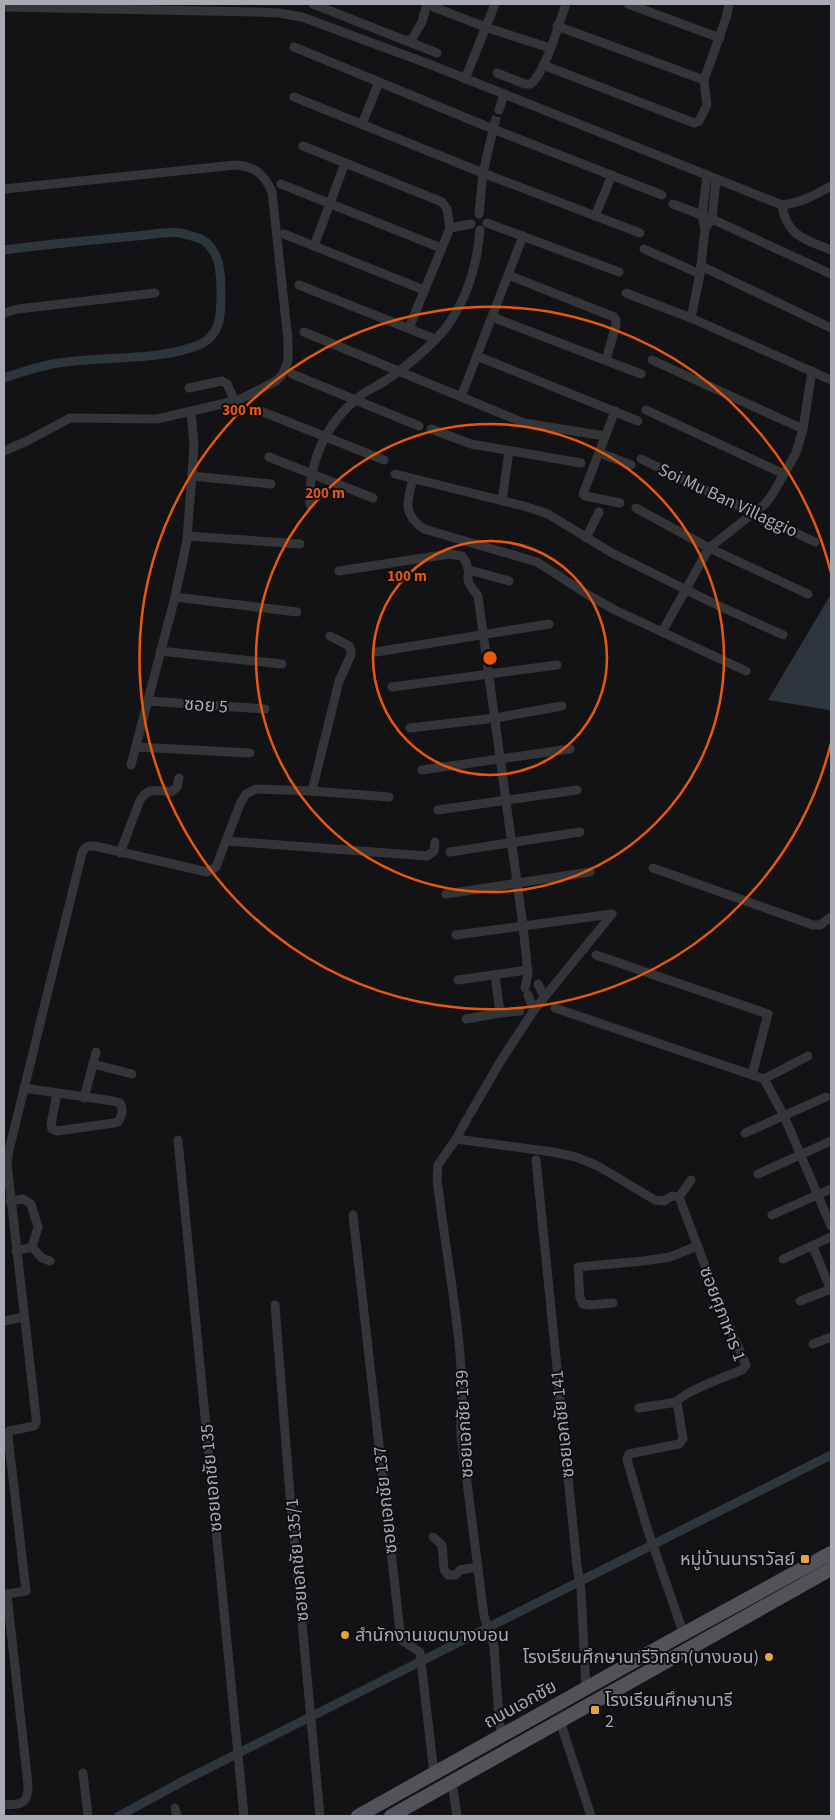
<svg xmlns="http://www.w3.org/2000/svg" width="835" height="1820" viewBox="0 0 835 1820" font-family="'Source Sans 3','Noto Sans Thai',sans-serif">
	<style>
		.water { fill: #2d363c }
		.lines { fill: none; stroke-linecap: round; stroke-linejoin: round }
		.canal { stroke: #2d363c; stroke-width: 9 }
		.minor-tunnel { stroke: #303135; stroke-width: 9; stroke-dasharray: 9 4.5; stroke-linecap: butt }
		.minor { stroke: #343539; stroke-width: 9 }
		.primary { stroke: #515358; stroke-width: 14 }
		.ring { fill: none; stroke: #e8590c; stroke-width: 2.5 }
		.poi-dot { fill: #e5a33b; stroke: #0e0e10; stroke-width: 2 }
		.labels { text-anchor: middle; stroke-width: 4; stroke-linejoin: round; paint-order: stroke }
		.street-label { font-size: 18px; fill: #a6abb4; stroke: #0e0e10 }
		.poi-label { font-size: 18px; fill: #a6abb4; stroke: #0e0e10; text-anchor: end }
		.centre { fill: #e8590c; stroke: #0e0e10; stroke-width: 2.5 }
		.ring-label { font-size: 15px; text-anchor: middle; font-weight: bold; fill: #e8590c; stroke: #0e0e10; stroke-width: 4; stroke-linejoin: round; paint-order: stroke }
	</style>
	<rect width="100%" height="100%" fill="#131315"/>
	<polygon class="water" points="831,594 831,713 829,710 768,700"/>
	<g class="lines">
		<g class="canal">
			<path d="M 4,250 C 48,244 92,240 136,236 C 150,235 167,231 181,233 C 187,235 197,237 203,240 C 221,252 221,276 221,295 C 221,314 221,334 201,344 C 162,361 108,356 66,362 C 45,364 24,371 4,378"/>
			<polyline points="119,1816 183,1781 831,1455"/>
		</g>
		<polyline class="minor-tunnel" points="494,125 499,110"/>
		<g class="minor">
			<polyline points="313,4 437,53"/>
			<polyline points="426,4 485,27 550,48"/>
			<polyline points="628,4 720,38"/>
			<path d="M 4,7 L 257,12 L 279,13 L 302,17 L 429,64 L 782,205 C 801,203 815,195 831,186"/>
			<polyline points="557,26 704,80"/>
			<polyline points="407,40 412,39 422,22 427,4"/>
			<polyline points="294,47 493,129 662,195"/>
			<polyline points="543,65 694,123 699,121 707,105 704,80 726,18 729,4"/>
			<path d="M 497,73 L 525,84 L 531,84 C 547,69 558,25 566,4"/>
			<polyline points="465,79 495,4"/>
			<polyline points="294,97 483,173 640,233"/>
			<polyline points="499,110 504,94"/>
			<polyline points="362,124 379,82"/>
			<polyline points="303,146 442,202 447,209 450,228"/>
			<polyline points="707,176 702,215 705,229 712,219 716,180"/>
			<polyline points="281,184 441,248"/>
			<path d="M 4,189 L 235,165 C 255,166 264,174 272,192 L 288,340 L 288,361 L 282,375 L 276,381 L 239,400 L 157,419 L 70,418 L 27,441 L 4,451"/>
			<polyline points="673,204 712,219 831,274"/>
			<path d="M 782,205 C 786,236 806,240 831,250"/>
			<polyline points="479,214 483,173 494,126"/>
			<polyline points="595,216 612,175"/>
			<polyline points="487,223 619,272"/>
			<polyline points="284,234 424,290"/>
			<polyline points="314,246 345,163"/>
			<polyline points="644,249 700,274"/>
			<polyline points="701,266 831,328"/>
			<polyline points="508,275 614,317 616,320 616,325 606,360"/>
			<polyline points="299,285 435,339"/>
			<polyline points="626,293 691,318 831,380"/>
			<polyline points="4,313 18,309 155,293"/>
			<polyline points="492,317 641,374"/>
			<polyline points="691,318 700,274 705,229"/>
			<polyline points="409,328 450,228 471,224"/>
			<polyline points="304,332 524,423 605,436"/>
			<polyline points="477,356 638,421"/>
			<polyline points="652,360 803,429"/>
			<polyline points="292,374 419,426"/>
			<polyline points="189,388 222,381 227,384 235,401"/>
			<polyline points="461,397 523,236"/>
			<polyline points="258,410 384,460"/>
			<polyline points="646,410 784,474"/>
			<polyline points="615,411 583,494 585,496 620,503"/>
			<polyline points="431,429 471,444 581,463"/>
			<polyline points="600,453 631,465"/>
			<polyline points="269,457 373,498"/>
			<polyline points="641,459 815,542"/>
			<polyline points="395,474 524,506 548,514 612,553 715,604 783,635"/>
			<polyline points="192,476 271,484"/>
			<path d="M 413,479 C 407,501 402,514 424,529 L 537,562 L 590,596 L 615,610 L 746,671"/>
			<polyline points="502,501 509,451"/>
			<path d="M 310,504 C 308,462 326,423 359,397 C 367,390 378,386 388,379 C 408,365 429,348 445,329 C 467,300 477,266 480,230"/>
			<polyline points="636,508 709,548 808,594"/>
			<polyline points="188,536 300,544"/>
			<polyline points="586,538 599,512"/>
			<polyline points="339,571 449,554 462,556 466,562 469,573"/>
			<path d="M 509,581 L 473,571 L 469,573 C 465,582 473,589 478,596 L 523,926 L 528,974 L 525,988"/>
			<polyline points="175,597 297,612"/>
			<polyline points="662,632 709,548 765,504 772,495 796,453 803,429 812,371"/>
			<polyline points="160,651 282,664"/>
			<polyline points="376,652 549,624"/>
			<polyline points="392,687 557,665"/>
			<polyline points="148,701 265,709"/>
			<polyline points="410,728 495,718 562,706"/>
			<polyline points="136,747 250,753"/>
			<polyline points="131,765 175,597 187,540 194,446 191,412"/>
			<polyline points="422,770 570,749"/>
			<polyline points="312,791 339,681 351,655 351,650 349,646 330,636"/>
			<polyline points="438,810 577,790"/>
			<polyline points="227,841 427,856 434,851 435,842"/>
			<polyline points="450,852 580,832"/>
			<path d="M 120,853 L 140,800 C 150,786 156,791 171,792 L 177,787 L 179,778"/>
			<polyline points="653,868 813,925 820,925 831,917"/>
			<polyline points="446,894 590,872"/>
			<polyline points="456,935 612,914"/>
			<polyline points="458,980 527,970"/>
			<polyline points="538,984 544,996"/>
			<polyline points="528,995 534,1010"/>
			<polyline points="555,1008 752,1075 768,1014 596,955"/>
			<polyline points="500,1013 520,1011"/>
			<polyline points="466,1019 500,1013 495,975"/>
			<polyline points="93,1064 96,1052"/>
			<polyline points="752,1075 764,1079 784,1116 831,1226"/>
			<polyline points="764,1079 808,1056"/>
			<path d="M 24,1088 L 113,1101 L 120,1103 C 124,1110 122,1115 118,1122 L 114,1123 L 57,1131 L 52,1129 L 51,1124 L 57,1094"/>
			<polyline points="84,1098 93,1064 132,1074"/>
			<polyline points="470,1114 500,1062 534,1010 612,914"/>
			<path d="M 467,1119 L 456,1139 L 438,1165 L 437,1179 C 445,1248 459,1316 462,1385 C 463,1402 460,1418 461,1435 L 484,1616 L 494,1646 L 499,1720 L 502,1735"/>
			<polyline points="745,1133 826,1097"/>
			<polyline points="456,1139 553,1152 576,1157 598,1166 655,1200 664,1201 672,1196 679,1197"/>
			<polyline points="178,1140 244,1816"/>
			<polyline points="536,1160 577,1566 581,1589 586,1689"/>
			<polyline points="758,1174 831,1141"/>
			<path d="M 679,1197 L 719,1303 L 746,1365 L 742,1370 C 730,1375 682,1392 677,1402 L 683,1439 L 679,1444 L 629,1454 L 627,1459 L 628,1463 L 647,1528 L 684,1635"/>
			<polyline points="679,1197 691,1180"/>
			<polyline points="10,1201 23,1199 31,1204 38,1227 32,1247 16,1251"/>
			<polyline points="353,1215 401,1640 420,1652 434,1774"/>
			<polyline points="772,1215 831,1189"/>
			<polyline points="32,1247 42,1258 50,1261"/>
			<polyline points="813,1247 831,1290"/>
			<polyline points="783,1259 831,1237"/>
			<polyline points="800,1301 831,1289"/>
			<polyline points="613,1303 590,1305 583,1304 580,1298 578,1267 643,1261 670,1257 697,1246"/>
			<polyline points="275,1305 289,1483 320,1816"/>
			<polyline points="4,1321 24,1317"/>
			<polyline points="813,1344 831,1337"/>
			<polyline points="639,1408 677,1402"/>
			<polyline points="433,1537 442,1545 444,1569 448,1575 456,1575 460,1570 478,1567"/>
			<polyline points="560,1721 591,1816"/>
			<polyline points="83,1773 88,1816"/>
			<polyline points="452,1782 457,1816"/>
			<path d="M 4,1805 C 21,1804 28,1805 28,1785 L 7,1594 L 26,1591 L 8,1436 L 9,1431 L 34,1426 L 36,1423 L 36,1417 L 7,1163 L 9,1150 L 82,853 C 85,846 88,846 95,846 L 207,872 L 216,867 L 240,804 L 246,794 L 256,789 L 312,791 L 389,797"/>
			<polyline points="175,1808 177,1816"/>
		</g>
		<g class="primary">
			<polyline points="358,1816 663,1645 831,1553"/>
			<polyline points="391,1816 831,1569"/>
		</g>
	</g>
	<g class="ring">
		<circle cx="490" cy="658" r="117"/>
		<circle cx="490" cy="658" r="234"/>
		<path d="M831 743A351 351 0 1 1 831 573"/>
	</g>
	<g class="poi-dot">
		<rect x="800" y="1554" width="10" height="10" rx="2.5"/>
		<circle cx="345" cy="1635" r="5"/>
		<circle cx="769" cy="1657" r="5"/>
		<rect x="590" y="1705" width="10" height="10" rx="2.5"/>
	</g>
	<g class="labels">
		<g class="street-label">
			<text transform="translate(728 500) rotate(25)" y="6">Soi Mu Ban Villaggio</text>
			<text transform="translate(206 705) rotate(4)" y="6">ซอย 5</text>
			<text transform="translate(723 1314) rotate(69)" y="6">ซอยศุภาหาร 1</text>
			<text transform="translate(464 1424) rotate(-93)" y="6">ซอยเอกชัย 139</text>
			<text transform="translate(562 1424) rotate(-96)" y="6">ซอยเอกชัย 141</text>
			<text transform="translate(211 1478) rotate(-95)" y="6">ซอยเอกชัย 135</text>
			<text transform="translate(385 1500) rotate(-96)" y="6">ซอยเอกชัย 137</text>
			<text transform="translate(297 1560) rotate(-95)" y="6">ซอยเอกชัย 135/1</text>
			<text transform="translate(520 1704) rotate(-29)" y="6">ถนนเอกชัย</text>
		</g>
		<g class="poi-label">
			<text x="795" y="1565">หมู่บ้านนาราวัลย์</text>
			<text x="355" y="1641" text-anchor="start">สำนักงานเขตบางบอน</text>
			<text x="759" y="1663">โรงเรียนศึกษานารีวิทยา(บางบอน)</text>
			<text x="605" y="1706" text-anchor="start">โรงเรียนศึกษานารี<tspan x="605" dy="21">2</tspan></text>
		</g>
	</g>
	<circle cx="490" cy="658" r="8" class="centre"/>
	<g class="ring-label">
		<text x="242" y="415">300 m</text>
		<text x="325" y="498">200 m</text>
		<text x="407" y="581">100 m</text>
	</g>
	<rect width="835" height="1820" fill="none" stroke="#a6abb4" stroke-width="10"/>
</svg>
